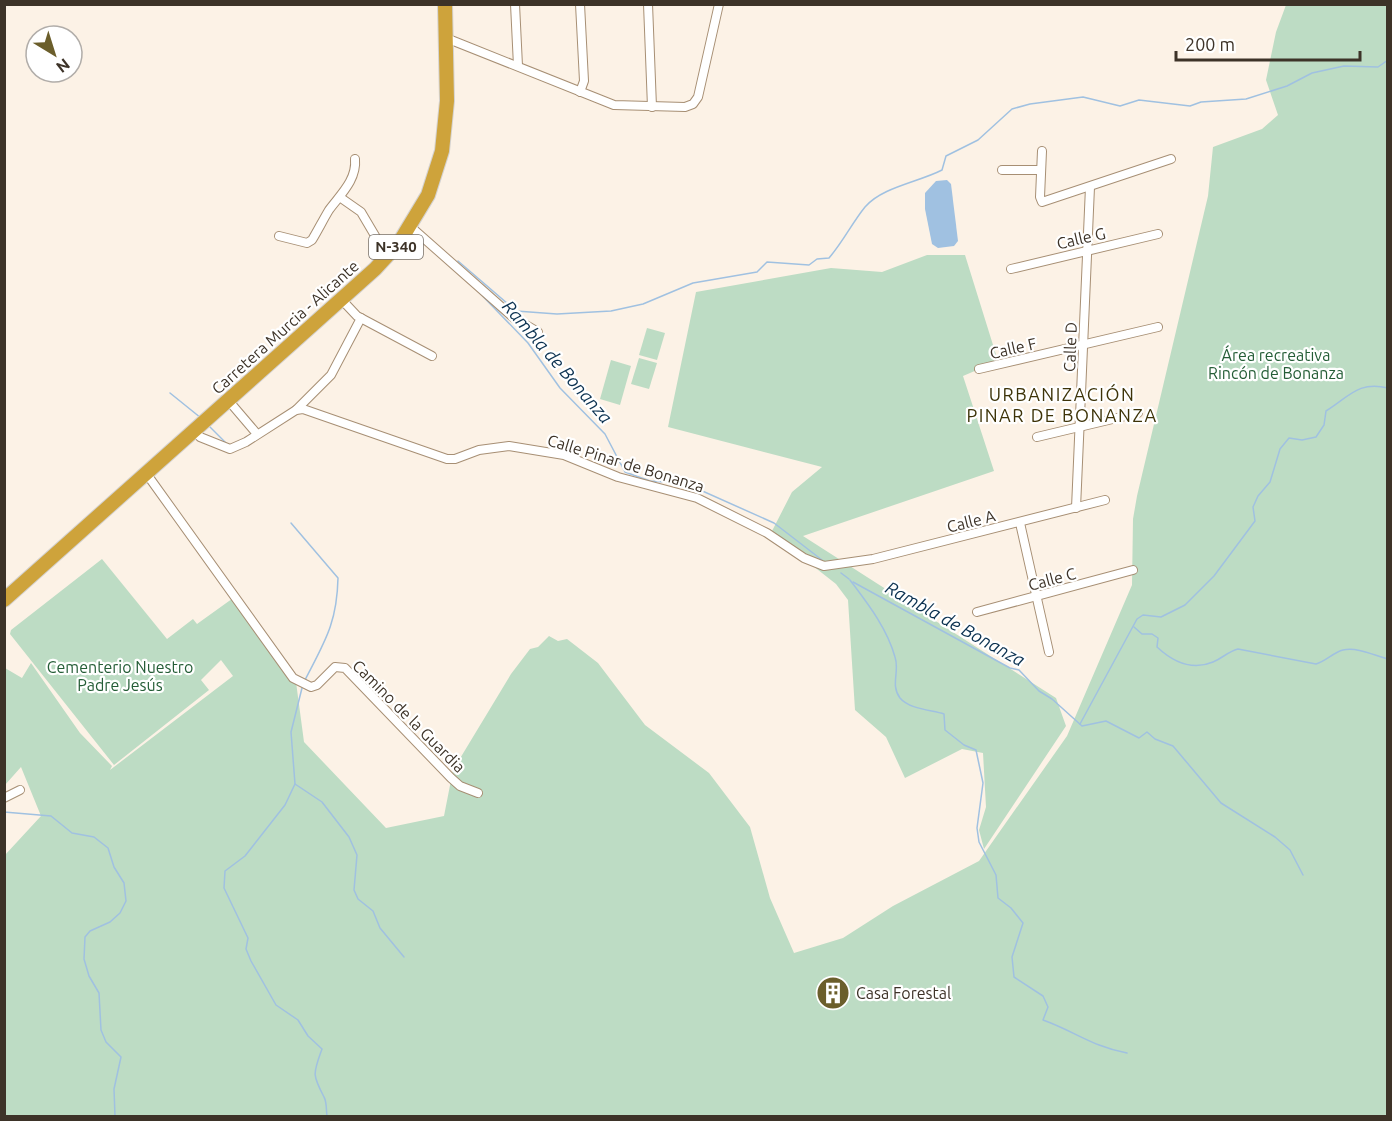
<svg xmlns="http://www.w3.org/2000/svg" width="1392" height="1121" viewBox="0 0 1392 1121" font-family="Ubuntu,sans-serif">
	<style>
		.green { fill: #bddcc4 }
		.water { fill: #a0c1e1 }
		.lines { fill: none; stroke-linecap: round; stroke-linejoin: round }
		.stream { stroke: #a0c1e1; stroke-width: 1.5 }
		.street-casing { stroke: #a78f74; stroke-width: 10 }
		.highway-casing { stroke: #d4d2d0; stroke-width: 16 }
		.street { stroke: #fff; stroke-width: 8 }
		.highway { stroke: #cea33b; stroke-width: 14 }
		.labels { text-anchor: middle; stroke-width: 4.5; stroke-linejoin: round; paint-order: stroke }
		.shield { fill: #fff; stroke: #777068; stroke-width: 1.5 }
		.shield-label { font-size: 15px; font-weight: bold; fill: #3d3328 }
		.street-label { font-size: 16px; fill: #3d3328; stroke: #fff }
		.park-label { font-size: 16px; fill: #245d36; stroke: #fff }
		.poi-label { font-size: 16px; fill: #3d3328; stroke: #fff; text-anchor: start }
		.water-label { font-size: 18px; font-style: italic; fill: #0b3150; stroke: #fff }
		.neighbourhood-label { font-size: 18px; letter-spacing: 1.5px; fill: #3d3308; stroke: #fff }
	</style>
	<rect width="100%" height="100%" fill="#fcf2e6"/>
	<g class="green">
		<polygon points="1286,5 1387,5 1387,1116 5,1116 5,855 41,816 21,767 5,785 5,668 22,678 31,663 80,733 112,766 110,770 233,676 221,660 201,680 209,690 114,765 10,634 11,630 102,559 167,639 193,619 197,624 236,596 296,682 304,742 386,828 444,816 453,770 511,674 530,649 538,647 549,636 558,641 567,639 598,663 645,725 709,773 750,827 770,898 794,953 843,938 893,906 979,861 1067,736 1132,585 1133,519 1137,496 1208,196 1213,147 1262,129 1278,115 1266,80 1276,32"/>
		<polygon points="927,255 965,255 998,361 963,376 994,471 803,536 1056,698 1066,726 984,849 979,830 986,807 983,753 962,749 905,778 886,737 855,710 848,600 836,584 771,533 792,492 822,467 668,427 696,292 831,268 882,272"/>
		<polygon points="647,328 665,333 657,360 639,355"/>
		<polygon points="639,358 657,363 649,389 631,384"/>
		<polygon points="611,360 631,366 620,405 600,399"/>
	</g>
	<polygon class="water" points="947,180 951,184 958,241 954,246 938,248 932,244 925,209 925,193 936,181"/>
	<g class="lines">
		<g class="stream">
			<path d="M 458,261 L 516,311 L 557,314 L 611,311 L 643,304 L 693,283 L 757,272 L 767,262 L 809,265 L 817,259 L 829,258 C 843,242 852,223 865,207 C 882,187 919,182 942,170 L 946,156 L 978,140 L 1012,109 L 1030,104 L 1083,97 L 1120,106 L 1139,100 L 1190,106 L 1201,102 L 1246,99 L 1287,86 L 1312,73 L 1344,66 L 1378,67 L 1388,60"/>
			<polyline points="472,285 528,343 560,388 605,434 625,472 650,481 682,483"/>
			<polyline points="170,393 201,418"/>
			<polyline points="208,425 228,445"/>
			<polyline points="689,485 774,523 822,560"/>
			<path d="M 291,523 L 338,578 C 337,623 325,641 305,680"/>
			<polyline points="841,573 849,579"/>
			<path d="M 850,580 C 868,604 887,628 895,657 C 900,671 890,685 900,698 C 909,709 931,710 944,714 L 945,730 L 964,745 L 976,750 L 983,783 L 977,828 L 979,842 L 996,875 L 998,898 L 1011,908 L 1023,923 L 1012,957 L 1014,977 L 1043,996 L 1048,1007 L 1043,1020 C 1074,1031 1093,1047 1127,1053"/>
			<polyline points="853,582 1010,668 1019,670 1039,691 1052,699 1082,726 1106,721 1139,738 1147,732 1155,739 1173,746 1221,803 1275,837 1290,850 1303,875"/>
			<path d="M 1134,627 L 1142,634 L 1152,634 L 1158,638 L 1157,647 C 1172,661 1192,671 1213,662 C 1223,658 1227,652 1238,649 L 1316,664 C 1326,661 1334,652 1343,650 C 1358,647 1373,655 1388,659"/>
			<path d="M 302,688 L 291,732 L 295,784 L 285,805 L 245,856 L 225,871 L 224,888 L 248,938 L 246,949 L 251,961 L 276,1005 L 298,1020 L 308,1036 L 322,1049 C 313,1074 312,1074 324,1097 C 327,1102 326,1110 327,1116"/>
			<path d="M 1080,724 L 1137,619 L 1143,615 L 1161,617 L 1185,605 L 1214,576 L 1255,521 L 1253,507 L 1258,496 L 1270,482 L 1280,449 L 1289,438 L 1302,440 L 1316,437 L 1324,425 L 1326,411 C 1350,396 1358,381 1388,388"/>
			<polyline points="295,784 322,802 349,837 357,855 354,890 358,899 373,911 380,928 404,957"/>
			<polyline points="4,812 51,816 72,833 94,837 108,848 114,867 124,883 126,901 120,913 110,922 90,931 85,937 84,959 89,976 99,993 101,1030 106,1042 121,1057 114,1089 115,1116"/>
		</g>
		<g class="street-casing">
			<g id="street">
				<polyline points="515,4 518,66"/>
				<polyline points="648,4 652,107"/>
				<polyline points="446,38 614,105 685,107 693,104 698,97 719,4"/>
				<polyline points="580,92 584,81 580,4"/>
				<polyline points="1042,151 1040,197 1042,202 1171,159"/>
				<polyline points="1002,170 1041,170"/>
				<polyline points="341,198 361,212 387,256"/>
				<polyline points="411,227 514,318 538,332"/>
				<path d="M 279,236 L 307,243 L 312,240 C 318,230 323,220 329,210 C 340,195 357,180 355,159"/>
				<polyline points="1011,269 1158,234"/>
				<polyline points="341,299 357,316 432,356"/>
				<polyline points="979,369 1158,327"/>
				<polyline points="228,400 257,434"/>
				<polyline points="296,410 331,375 361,318"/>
				<polyline points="194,431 200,437 230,449 246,442 296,410 303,409 447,459 455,459 479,450 509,446 564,455 618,477 697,498 767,533 804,558 824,566 873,559 1105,500"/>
				<polyline points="1037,437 1138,413"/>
				<polyline points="146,473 293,678 311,687 317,685 335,667 345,668 451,778 460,786 478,793"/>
				<polyline points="1076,508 1090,187"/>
				<polyline points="1020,523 1049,652"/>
				<polyline points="977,612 1133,570"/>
				<polyline points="4,798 20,790"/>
			</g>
		</g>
		<g class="highway-casing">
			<polyline id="highway" points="4,600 290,345 375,269 399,243 428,195 442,151 447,101 445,4"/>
		</g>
		<use href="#street" class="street"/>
		<use href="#highway" class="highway"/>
	</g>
	<defs>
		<g id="building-disc" transform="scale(1.725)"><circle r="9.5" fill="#6b5e2b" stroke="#fff"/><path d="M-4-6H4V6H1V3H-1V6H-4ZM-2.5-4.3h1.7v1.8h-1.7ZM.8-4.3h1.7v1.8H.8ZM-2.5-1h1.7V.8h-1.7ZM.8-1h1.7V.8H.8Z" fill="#fff"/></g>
	</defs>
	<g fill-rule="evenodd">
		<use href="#building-disc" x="833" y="993"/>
	</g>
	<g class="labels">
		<rect class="shield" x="369" y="235" width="54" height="24" rx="4.5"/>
		<g class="shield-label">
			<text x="396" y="252">N-340</text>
		</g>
		<g class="street-label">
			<text transform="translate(1081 238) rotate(-13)" y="6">Calle G</text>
			<text transform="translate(285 327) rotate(-42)" y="6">Carretera Murcia - Alicante</text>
			<text transform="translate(1070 347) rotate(-88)" y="6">Calle D</text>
			<text transform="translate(1013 348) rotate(-13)" y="6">Calle F</text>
			<text transform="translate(626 463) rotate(17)" y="6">Calle Pinar de Bonanza</text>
			<text transform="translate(971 521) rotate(-14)" y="6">Calle A</text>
			<text transform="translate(1052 579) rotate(-15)" y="6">Calle C</text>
			<text transform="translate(409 716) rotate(45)" y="6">Camino de la Guardia</text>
		</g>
		<g class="park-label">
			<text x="1276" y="361">Área recreativa<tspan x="1276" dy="18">Rincón de Bonanza</tspan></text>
			<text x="120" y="673">Cementerio Nuestro<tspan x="120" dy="18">Padre Jesús</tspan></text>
		</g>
		<g class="poi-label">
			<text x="856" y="999">Casa Forestal</text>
		</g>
		<g class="water-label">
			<text transform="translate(557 362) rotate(49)" y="6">Rambla de Bonanza</text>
			<text transform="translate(955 624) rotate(29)" y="6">Rambla de Bonanza</text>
		</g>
		<g class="neighbourhood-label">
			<text x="1062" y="401">URBANIZACIÓN<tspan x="1062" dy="21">PINAR DE BONANZA</tspan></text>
		</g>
	</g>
	<rect width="1392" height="1121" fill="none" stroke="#3d3328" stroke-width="12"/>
	<g transform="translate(54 54) rotate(142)"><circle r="28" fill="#ffffff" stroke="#b1ada9" stroke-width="1.5"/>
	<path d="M0-4.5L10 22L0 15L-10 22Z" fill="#6b5e2b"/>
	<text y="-9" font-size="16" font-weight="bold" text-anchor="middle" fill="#3d3328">N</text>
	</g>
	<path d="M1176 51v9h184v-9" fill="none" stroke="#3d3328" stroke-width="3"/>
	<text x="1185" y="51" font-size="18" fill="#3d3328" stroke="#ffffff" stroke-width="4.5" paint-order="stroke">200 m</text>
</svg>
